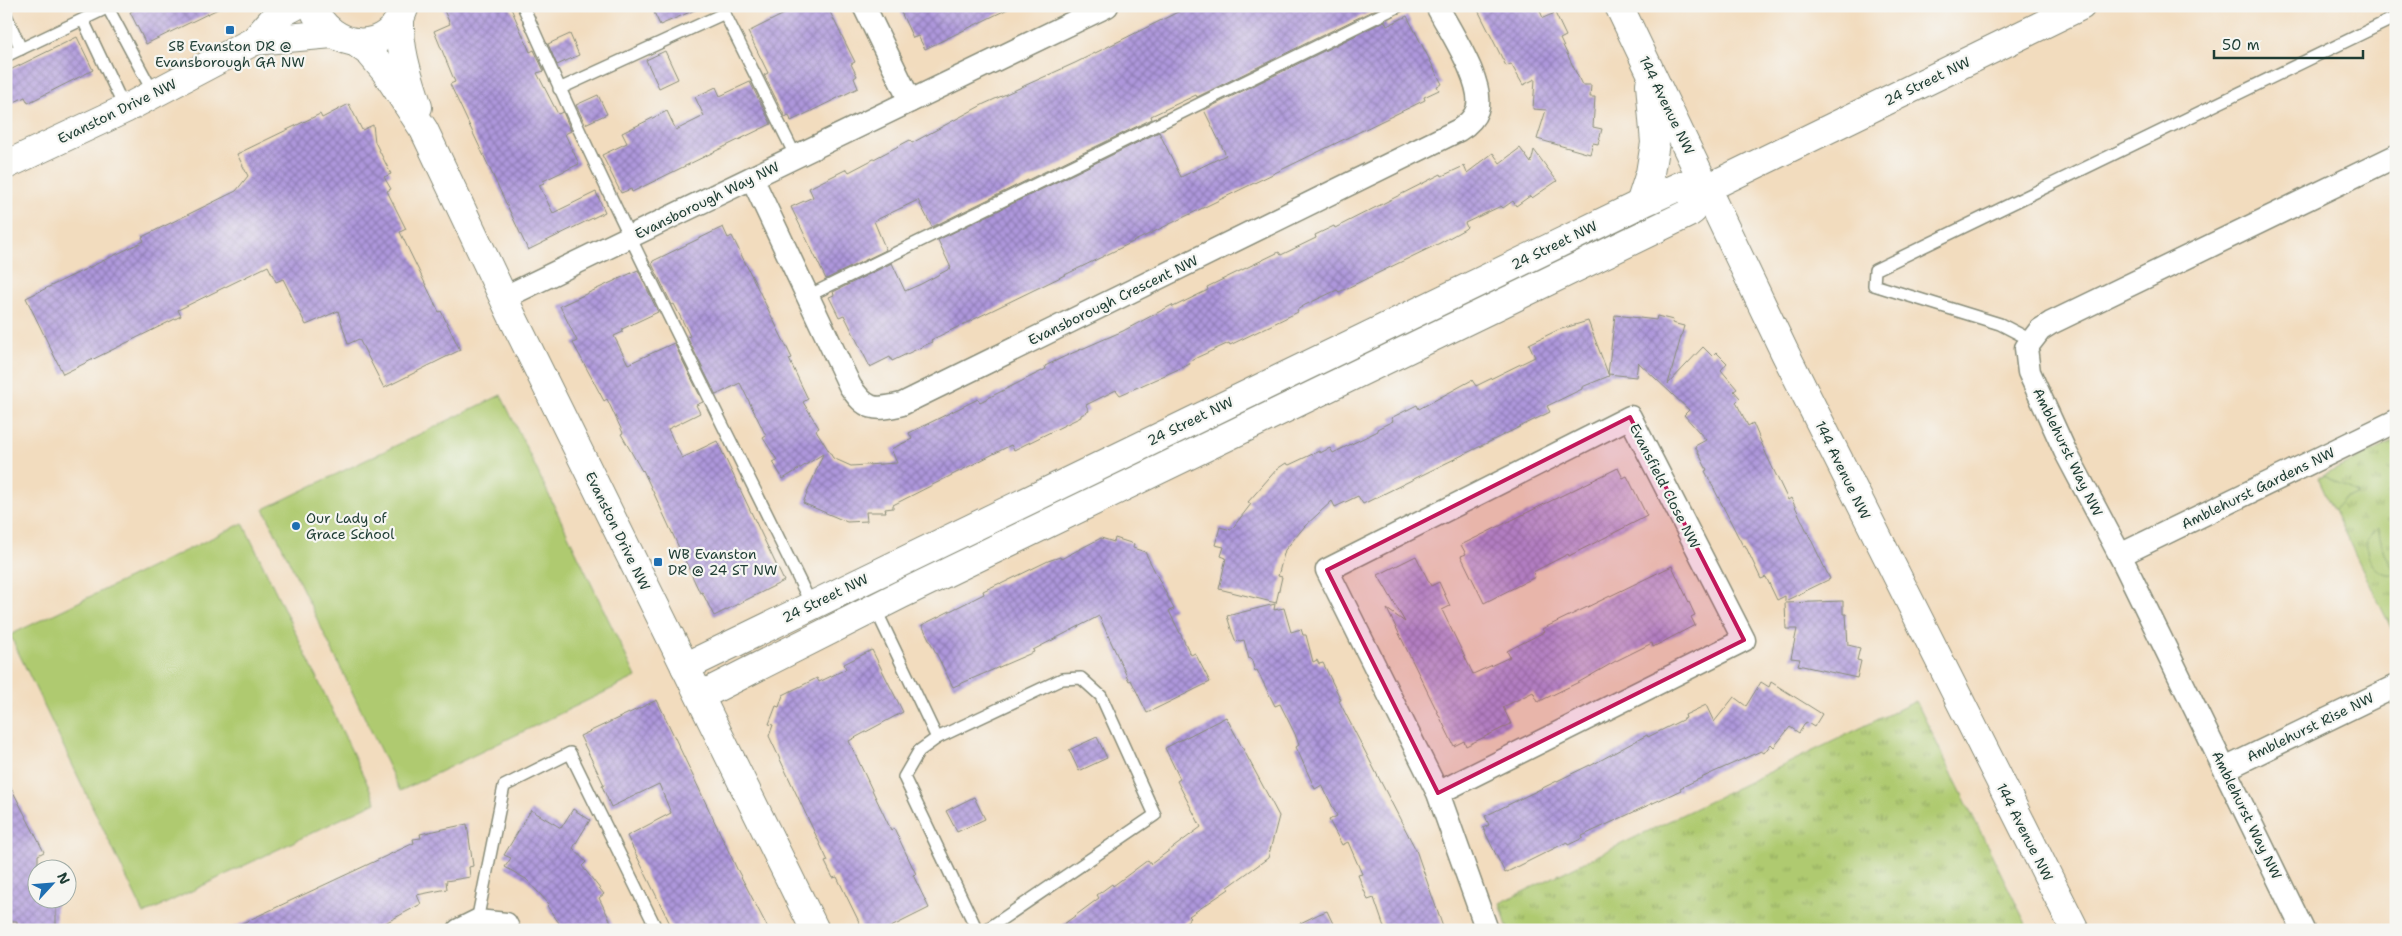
<svg xmlns="http://www.w3.org/2000/svg" width="2402" height="936" viewBox="0 0 2402 936" font-family="'Shantell Sans',sans-serif">
	<style>
		.park { fill: url(#park-tufts); stroke: #678452 }
		.garden { fill: #afca70; stroke: #678452 }
		.building { fill: url(#building-cross-hatch) }
		.lines { fill: none; stroke-linecap: round; stroke-linejoin: round }
		.service-casing { stroke: #888c79; stroke-width: 14 }
		.minor-casing { stroke: #888c79; stroke-width: 25 }
		.tertiary-casing { stroke: #888c79; stroke-width: 30 }
		.secondary-casing { stroke: #888c79; stroke-width: 30 }
		.service { stroke: #fff; stroke-width: 11 }
		.minor { stroke: #fff; stroke-width: 22 }
		.tertiary { stroke: #fff; stroke-width: 28 }
		.secondary { stroke: #fff; stroke-width: 28 }
		.marked { fill: #c2185b; fill-opacity: 0.2; stroke: #c2185b; stroke-width: 4; stroke-linejoin: round }
		.poi-dot { fill: #1f6fb2; stroke: #f6f6f2; stroke-width: 2 }
		.labels { text-anchor: middle; stroke-width: 4.5; stroke-linejoin: round; paint-order: stroke }
		.poi-label { font-size: 14px; fill: #1f3d34; stroke: #f6f6f2; text-anchor: start }
		.street-label { font-size: 14px; fill: #1f3d34; stroke: #f6f6f2 }
	</style>
	<defs>
		<pattern id="park-tufts" width="24" height="20" patternUnits="userSpaceOnUse" patternTransform="scale(1.25)"><rect width="24" height="20" fill="#afca70"/><path d="M3 7l-1-3M5 7V3M7 7l1-3M15 17l-1-3M17 17v-4M19 17l1-3" fill="none" stroke="#8ea55d"/></pattern>
		<pattern id="building-cross-hatch" width="8" height="8" patternUnits="userSpaceOnUse" patternTransform="scale(1.25)"><rect width="8" height="8" fill="#ae97dc"/><path d="M0 0l8 8M0 8l8-8" fill="none" stroke="#8d7cb3"/></pattern>
	</defs>
	<rect width="100%" height="100%" fill="#f6f6f2"/>
	<filter id="ink" filterUnits="userSpaceOnUse"><feTurbulence type="fractalNoise" baseFrequency=".02" numOctaves="2"/><feDisplacementMap in="SourceGraphic" scale="10" xChannelSelector="R" yChannelSelector="G"/><feConvolveMatrix kernelMatrix="1 2 1 2 8 2 1 2 1" color-interpolation-filters="sRGB"/></filter>
	<filter id="wash" filterUnits="userSpaceOnUse"><feTurbulence type="fractalNoise" baseFrequency=".0096" numOctaves="4" result="noise"/><feDisplacementMap in="SourceGraphic" scale="20" xChannelSelector="R" yChannelSelector="G"/><feGaussianBlur stdDeviation="1.12" result="paint"/><feColorMatrix in="noise" values="0 0 0 0 0 0 0 0 0 0 0 0 0 0 0 0 0 1.4 0 .05"/><feComposite in="paint" operator="in"/></filter>
	<g filter="url(#wash)">
		<rect width="100%" height="100%" fill="#f2dcbe"/>
		<g class="park">
			<polygon points="2396,440 2396,638 2318,478"/>
			<polygon points="1916,701 2029,930 1508,930 1500,903"/>
		</g>
		<g class="garden">
			<polygon points="501,395 636,677 400,791 264,509"/>
			<polygon points="2323,476 2359,493 2343,500 2333,511 2318,478"/>
			<polygon points="243,523 376,802 144,914 10,635"/>
			<path d="M 2378,528 L 2383,550 L 2396,574 C 2376,577 2365,559 2367,541 Z"/>
		</g>
		<g id="blocks">
			<g class="building">
				<polygon points="141,6 224,6 146,44 130,12"/>
				<polygon points="442,6 510,6 530,52 534,50 544,71 537,73 558,114 563,112 571,131 565,134 579,164 543,181 544,183 539,185 553,213 596,192 605,212 528,250 450,84 455,82 434,31 450,24"/>
				<polygon points="651,6 704,6 660,25"/>
				<polygon points="785,6 827,6 855,62 851,64 857,76 854,78 858,88 791,121 789,115 785,117 764,75 768,73 748,32 788,12"/>
				<polygon points="898,6 1014,6 925,49 918,36 913,38"/>
				<polygon points="1190,6 1378,8 1197,97 1196,95 1151,116 1152,119 932,227 918,200 874,221 886,250 826,279 791,207 813,197 809,188 847,169 849,172 910,140 912,143 984,104 1075,63"/>
				<polygon points="1476,6 1538,6 1543,18 1555,13 1566,36 1560,39 1582,85 1591,85 1590,97 1595,97 1593,127 1602,129 1598,144 1593,143 1590,154 1537,139 1546,110 1533,109 1535,79 1523,85 1511,64 1506,66"/>
				<polygon points="1407,16 1442,84 1437,86 1439,90 1424,97 1425,100 931,340 932,342 892,361 890,357 870,367 844,315 839,317 829,297 834,295 833,292 892,263 905,291 921,284 951,268 938,240 1159,132 1181,177 1226,155 1204,110 1385,21 1387,26"/>
				<polygon points="570,34 579,55 557,65 548,44"/>
				<polygon points="77,37 93,70 28,103 25,97 6,106 6,72"/>
				<polygon points="665,51 678,79 659,88 646,60"/>
				<polygon points="750,82 771,124 632,192 631,189 621,193 602,155 627,143 622,133 667,111 676,130 704,116 695,97 716,87 720,96"/>
				<polygon points="598,95 607,114 585,124 576,105"/>
				<polygon points="349,104 362,130 373,125 375,142 391,174 384,177 391,189 387,191 406,229 400,232 439,312 441,311 460,350 384,388 359,339 348,344 338,311 306,325 283,279 276,282 268,266 178,310 181,316 63,374 26,298 144,241 142,237 236,191 248,176 237,154 320,114 322,118"/>
				<polygon points="1520,148 1531,163 1534,150 1557,181 1532,198 1530,196 1516,206 1513,201 1503,208 1501,206 1465,223 1467,227 1465,229 1440,243 1339,292 1337,290 1305,305 1297,310 1298,312 1230,345 1229,343 1198,357 1189,362 1190,364 1120,395 1116,390 1086,405 1089,411 1081,415 1081,417 1014,450 1011,445 893,505 893,508 885,509 886,512 866,512 867,521 847,522 803,503 823,454 783,479 773,462 777,460 763,438 766,436 740,383 716,395 687,337 690,336 674,304 672,305 652,264 653,261 723,227 728,238 732,236 792,358 789,359 808,399 803,402 819,428 816,430 833,458 851,466 897,463 891,449 912,439 909,433 978,399 980,402 1046,369 1045,366 1068,355 1123,331 1172,305 1173,307 1208,290 1207,287 1279,252 1281,255 1316,238 1315,235 1334,226 1335,228 1441,174 1442,176 1464,166 1467,173 1493,153 1500,163"/>
				<polygon points="638,270 658,312 622,329 623,332 614,336 628,364 674,343 703,402 696,405 700,413 668,429 682,458 717,441 784,581 714,616 702,592 700,593 643,470 642,471 621,434 623,433 607,399 604,401 573,343 577,341 560,306"/>
				<polygon points="1615,315 1656,320 1657,316 1673,320 1672,323 1684,326 1668,384 1703,347 1712,356 1716,352 1727,363 1721,370 1737,389 1734,391 1740,398 1736,402 1748,426 1753,423 1767,456 1788,500 1791,498 1830,579 1785,601 1785,596 1777,600 1766,577 1761,579 1745,545 1743,546 1705,471 1707,470 1695,446 1706,440 1684,415 1689,410 1638,362 1636,377 1608,374"/>
				<polygon points="1588,321 1609,376 1582,387 1582,389 1547,406 1550,412 1363,504 1358,496 1335,507 1332,501 1305,526 1285,550 1278,576 1282,577 1276,603 1219,589 1226,558 1221,556 1224,547 1215,545 1220,527 1231,530 1251,504 1248,502 1277,469 1286,463 1289,465 1319,451 1320,453 1330,448 1333,453 1378,431 1377,429 1393,421 1391,418 1417,405 1419,409 1472,380 1476,386 1535,357 1529,344 1558,330"/>
				<polygon points="1618,468 1623,478 1627,476 1647,516 1569,556 1568,554 1533,572 1535,577 1484,603 1461,556 1466,554 1461,545"/>
				<polygon points="1101,538 1114,542 1115,538 1134,544 1133,548 1145,552 1174,609 1169,611 1191,655 1195,653 1210,682 1147,713 1131,680 1129,681 1099,616 1033,650 1034,652 953,687 922,625 984,594 983,591 1000,583 1001,584 1048,561 1060,557 1061,559"/>
				<polygon points="1416,556 1431,586 1439,582 1450,606 1442,610 1473,674 1510,657 1507,651 1544,632 1542,629 1672,566 1695,615 1691,617 1695,625 1653,647 1652,643 1614,662 1581,681 1538,702 1533,692 1503,707 1511,724 1466,746 1464,741 1454,746 1387,609 1405,622 1378,575"/>
				<polygon points="1843,601 1843,614 1846,614 1848,645 1860,648 1857,660 1861,661 1857,678 1798,665 1800,659 1791,658 1797,629 1786,629 1785,603"/>
				<polygon points="1275,604 1274,610 1284,608 1291,632 1301,629 1303,635 1306,635 1313,662 1317,660 1319,664 1323,663 1341,700 1339,701 1416,850 1444,930 1385,930 1374,898 1368,900 1358,875 1362,874 1348,842 1342,845 1329,820 1337,816 1322,785 1315,789 1296,747 1299,745 1295,734 1280,704 1275,706 1257,670 1255,671 1251,658 1249,659 1244,640 1236,642 1232,632 1227,616"/>
				<polygon points="872,650 903,712 849,741 891,830 894,828 902,845 916,874 913,875 929,908 885,930 863,930 837,877 833,878 825,862 828,861 769,736 773,725 769,724 776,706 779,707 783,695 817,678 819,682 846,669 844,664"/>
				<polygon points="1761,682 1769,687 1771,682 1822,714 1814,727 1806,722 1799,733 1790,727 1774,747 1771,744 1764,753 1761,751 1714,772 1680,788 1681,790 1582,836 1583,838 1568,845 1567,842 1505,873 1483,828 1489,825 1485,816 1590,765 1590,766 1647,735 1648,737 1686,718 1685,715 1706,705 1714,722 1734,697 1746,706"/>
				<polygon points="657,700 737,869 769,930 673,930 627,836 671,813 659,784 611,807 602,786 604,785 580,736"/>
				<polygon points="1226,717 1279,816 1268,858 1228,887 1229,889 1189,916 1191,918 1174,930 1056,930 1099,898 1097,895 1112,884 1113,886 1148,860 1151,864 1201,827 1177,781 1180,779 1165,748"/>
				<polygon points="1097,737 1107,758 1079,771 1069,750"/>
				<polygon points="6,778 44,852 38,855 38,900 56,900 56,927 17,927 17,921 6,921"/>
				<polygon points="974,797 985,819 957,832 946,811"/>
				<polygon points="573,809 590,820 573,848 586,862 582,866 604,894 599,898 615,930 564,930 547,906 549,904 526,879 505,867 511,858 504,855 531,810 561,828"/>
				<polygon points="467,824 473,866 469,867 470,877 446,881 447,889 417,895 421,904 372,930 228,930 414,843 413,839 421,838 420,834"/>
				<polygon points="1327,911 1336,930 1286,930 1319,914"/>
			</g>
		</g>
	</g>
	<g filter="url(#ink)">
		<use href="#blocks" fill-opacity="0" stroke="#888c79" stroke-width="1"/>
		<g class="lines">
			<g class="service-casing">
				<g id="service">
					<path d="M 523,6 C 612,209 714,405 811,604"/>
					<polyline points="108,8 154,94"/>
					<polyline points="722,8 796,157"/>
					<polyline points="6,15 21,49"/>
					<polyline points="83,20 125,109"/>
					<polyline points="6,56 111,6"/>
					<polyline points="559,89 725,13"/>
					<polyline points="808,296 1399,6"/>
					<polyline points="2031,340 2000,324 1874,285 1875,270 2396,17"/>
					<polyline points="875,608 937,738 1062,679 1081,678 1101,696 1155,815 986,930"/>
					<polyline points="937,738 919,751 904,777 977,930"/>
					<polyline points="477,921 504,786 570,753 657,930"/>
				</g>
			</g>
			<g class="minor-casing">
				<g id="minor">
					<polyline points="864,6 910,101"/>
					<path d="M 752,178 L 850,386 C 866,410 874,411 902,404 L 1459,130 C 1467,125 1474,119 1477,110 C 1486,84 1449,30 1437,6"/>
					<polyline points="503,298 1107,6"/>
					<polyline points="2120,555 2396,421"/>
					<polyline points="2225,769 2396,686"/>
					<polyline points="1438,793 1744,640 1630,417 1327,570 1438,793 1487,930"/>
					<polyline points="459,930 477,921 506,924 509,930"/>
					<polyline points="2303,930 2120,555 2065,451 2029,372 2026,348 2040,330 2051,323 2396,156"/>
				</g>
			</g>
			<g class="tertiary-casing">
				<g id="tertiary">
					<path d="M 312,6 C 332,52 389,57 405,6"/>
					<path d="M 400,20 C 399,51 409,78 418,107"/>
					<polyline points="254,41 332,34"/>
					<polyline points="355,42 370,53 385,71 424,130 514,320 815,930"/>
					<polyline points="6,165 125,109 254,41 276,16 295,6"/>
					<polyline points="1693,195 2081,6"/>
					<polyline points="685,667 1640,204 1682,185 1693,195 1693,210 1689,213 900,595 700,696"/>
				</g>
			</g>
			<g class="secondary-casing">
				<g id="secondary">
					<polyline points="1619,6 1785,353 2075,930"/>
					<polyline points="1640,204 1650,173 1655,143 1650,84"/>
				</g>
			</g>
			<use href="#service" class="service"/>
			<use href="#minor" class="minor"/>
			<use href="#tertiary" class="tertiary"/>
			<use href="#secondary" class="secondary"/>
		</g>
	</g>
	<path class="marked" d="M 1630,417 L 1744,640 L 1438,793 L 1327,570 Z"/>
	<g class="poi-dot">
		<rect x="225" y="25" width="10" height="10" rx="2.5"/>
		<circle cx="296" cy="526" r="5"/>
		<rect x="653" y="557" width="10" height="10" rx="2.5"/>
	</g>
	<g class="labels">
		<g class="poi-label">
			<text x="230" y="51" text-anchor="middle">SB Evanston DR @<tspan x="230" dy="16">Evansborough GA NW</tspan></text>
			<text x="306" y="523">Our Lady of<tspan x="306" dy="16">Grace School</tspan></text>
			<text x="668" y="559">WB Evanston<tspan x="668" dy="16">DR @ 24 ST NW</tspan></text>
		</g>
		<g class="street-label">
			<text transform="translate(1927 81) rotate(-26)" y="5">24 Street NW</text>
			<text transform="translate(1667 105) rotate(64)" y="5">144 Avenue NW</text>
			<text transform="translate(117 111) rotate(-26)" y="5">Evanston Drive NW</text>
			<text transform="translate(707 200) rotate(-26)" y="5">Evansborough Way NW</text>
			<text transform="translate(1554 245) rotate(-26)" y="5">24 Street NW</text>
			<text transform="translate(1113 300) rotate(-26)" y="5">Evansborough Crescent NW</text>
			<text transform="translate(1190 421) rotate(-26)" y="5">24 Street NW</text>
			<text transform="translate(2068 452) rotate(64)" y="5">Amblehurst Way NW</text>
			<text transform="translate(1843 470) rotate(64)" y="5">144 Avenue NW</text>
			<text transform="translate(1665 486) rotate(63)" y="5">Evansfield Close NW</text>
			<text transform="translate(2258 488) rotate(-26)" y="5">Amblehurst Gardens NW</text>
			<text transform="translate(618 531) rotate(64)" y="5">Evanston Drive NW</text>
			<text transform="translate(825 598) rotate(-26)" y="5">24 Street NW</text>
			<text transform="translate(2310 727) rotate(-26)" y="5">Amblehurst Rise NW</text>
			<text transform="translate(2247 815) rotate(64)" y="5">Amblehurst Way NW</text>
			<text transform="translate(2025 832) rotate(63)" y="5">144 Avenue NW</text>
		</g>
	</g>
	<rect width="2402" height="936" fill="none" stroke="#f6f6f2" stroke-width="25"/>
	<g transform="translate(52 884) rotate(64)"><circle r="24" fill="#f6f6f2" stroke="#a0aca6"/>
	<path d="M0-4L9 19L0 12L-9 19Z" fill="#1f6fb2"/>
	<text y="-8" font-size="14" font-weight="bold" text-anchor="middle" fill="#1f3d34">N</text>
	</g>
	<path d="M2214 50v8h149v-8" fill="none" stroke="#1f3d34" stroke-width="2.5"/>
	<text x="2222" y="50" font-size="15" fill="#1f3d34" stroke="#f6f6f2" stroke-width="4" paint-order="stroke">50 m</text>
</svg>
